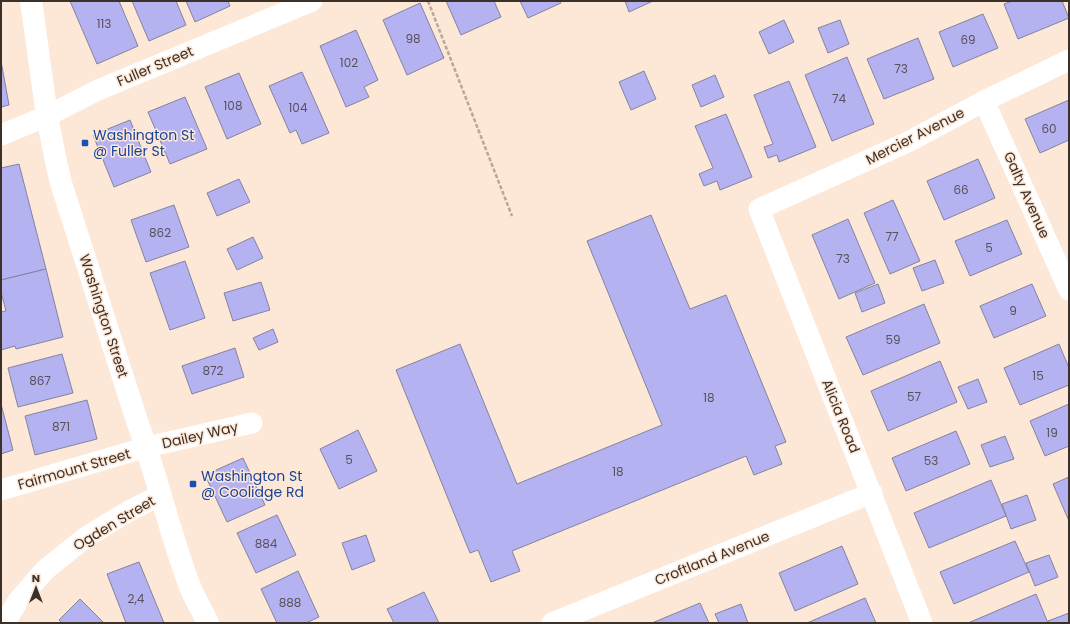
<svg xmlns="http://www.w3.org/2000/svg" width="1070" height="624" viewBox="0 0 1070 624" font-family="Poppins,sans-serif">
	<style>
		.building { fill: #b5b2f2; stroke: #84839e }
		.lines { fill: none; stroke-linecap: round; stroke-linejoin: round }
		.path { stroke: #b9a79a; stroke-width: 2.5; stroke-dasharray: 4 2; stroke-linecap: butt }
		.street { stroke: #fff; stroke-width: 21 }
		.secondary { stroke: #fff; stroke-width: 22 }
		.transit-dot { fill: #1a4fb4; stroke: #fde7d7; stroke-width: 1.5 }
		.labels { text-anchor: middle; stroke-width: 3; stroke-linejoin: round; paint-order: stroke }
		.number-label { font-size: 12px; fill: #5a515b }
		.street-label { font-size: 14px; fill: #3b3129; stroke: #fde7d7 }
		.transit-label { font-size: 14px; fill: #164399; stroke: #fde7d7; text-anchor: start }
	</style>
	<rect width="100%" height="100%" fill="#fde7d7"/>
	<g class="building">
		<polygon points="70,1 119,1 138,46 97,64"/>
		<polygon points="132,1 176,1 186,25 149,41"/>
		<polygon points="186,1 228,1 230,6 195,22"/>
		<polygon points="446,1 494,1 501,17 461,35"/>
		<polygon points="520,1 560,1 561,3 528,18"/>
		<polygon points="625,1 653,1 629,12"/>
		<polygon points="1012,1 1062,1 1069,18 1018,39 1004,4"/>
		<polygon points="420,3 444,58 407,75 383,20"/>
		<polygon points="983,14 998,48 953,67 939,32"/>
		<polygon points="784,20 794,42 769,54 759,32"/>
		<polygon points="840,20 849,44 828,53 818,28"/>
		<polygon points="356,30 378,80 364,87 369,97 346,107 320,46"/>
		<polygon points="918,38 934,79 884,99 867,59"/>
		<polygon points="847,57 874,124 832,141 805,75"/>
		<polygon points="1,61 9,105 1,107"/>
		<polygon points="644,71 656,99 631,110 619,82"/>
		<polygon points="302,72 329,133 302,144 296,130 290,133 269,86"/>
		<polygon points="239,73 261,124 227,139 205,87"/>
		<polygon points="715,75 724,97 701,107 692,85"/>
		<polygon points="789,81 816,147 779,162 777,155 768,158 764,147 773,144 754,95"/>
		<polygon points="185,97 207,149 170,164 148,112"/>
		<polygon points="1069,100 1069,140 1040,153 1025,119"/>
		<polygon points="726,114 752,177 720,190 717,181 704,186 699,174 713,168 695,126"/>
		<polygon points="130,120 151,172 114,187 93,135"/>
		<polygon points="978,159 995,198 944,220 927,181"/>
		<polygon points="19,164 46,269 1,280 1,168"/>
		<polygon points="239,179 250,202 217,216 207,193"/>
		<polygon points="893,200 920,261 890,274 864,213"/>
		<polygon points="174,205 189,247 146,262 131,220"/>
		<polygon points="651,215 690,309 726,295 786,442 775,446 782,464 754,475 746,456 512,551 520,571 491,582 478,550 470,553 396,370 460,344 517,484 662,425 587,241"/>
		<polygon points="848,219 875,283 839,299 812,235"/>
		<polygon points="1007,220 1022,254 970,276 955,241"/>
		<polygon points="253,237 263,258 237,270 227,249"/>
		<polygon points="935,260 944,283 922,291 913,268"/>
		<polygon points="185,261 205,318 170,330 150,273"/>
		<polygon points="46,269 63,337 16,349 15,346 1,350 1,312 6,311 1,292 1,280"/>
		<polygon points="261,282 270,310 233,321 224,293"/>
		<polygon points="878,284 885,303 862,312 855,293"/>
		<polygon points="1032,284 1046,316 994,338 980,306"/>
		<polygon points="924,304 940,343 863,375 846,337"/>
		<polygon points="273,329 278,342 259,350 253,338"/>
		<polygon points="1059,344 1069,368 1069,385 1020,405 1004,368"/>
		<polygon points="235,348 244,377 192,394 182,366"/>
		<polygon points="62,354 73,393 18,407 8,368"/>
		<polygon points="940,361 957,402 888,431 871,391"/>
		<polygon points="978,379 987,402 968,409 958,387"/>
		<polygon points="87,400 97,439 35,455 25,416"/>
		<polygon points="1,404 13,450 1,454"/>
		<polygon points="1069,404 1069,446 1045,456 1030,421"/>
		<polygon points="358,430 377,471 339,489 320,449"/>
		<polygon points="956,431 970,464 906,491 892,458"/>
		<polygon points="1005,436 1014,459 990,467 981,445"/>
		<polygon points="243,458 265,505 227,522 205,475"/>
		<polygon points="1069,477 1069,521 1053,484"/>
		<polygon points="991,480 1006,516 929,548 914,513"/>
		<polygon points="1027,495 1036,520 1011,529 1002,504"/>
		<polygon points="277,515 296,555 256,573 237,533"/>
		<polygon points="366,535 375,561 352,570 342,543"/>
		<polygon points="1015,541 1029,572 954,604 940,572"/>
		<polygon points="842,546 858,584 795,611 779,573"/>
		<polygon points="1049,555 1058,577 1035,586 1026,563"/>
		<polygon points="139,562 164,623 126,623 107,574"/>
		<polygon points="298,571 319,617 306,623 277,623 261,589"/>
		<polygon points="424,592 439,623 394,623 387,609"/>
		<polygon points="1036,594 1048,623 968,623"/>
		<polygon points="865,598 876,623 807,623"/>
		<polygon points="80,599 104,623 62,623 59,620"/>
		<polygon points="700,603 709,623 652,623"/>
		<polygon points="741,604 748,623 719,623 715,614"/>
		<polygon points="1069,613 1069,623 1049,623 1048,621"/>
	</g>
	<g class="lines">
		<polyline class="path" points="428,1 512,216"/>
		<g class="street">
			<polyline points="984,101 1069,290"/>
			<polyline points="1,135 47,116 98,90 312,1"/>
			<polyline points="1,490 147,447 252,423"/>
			<polyline points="5,623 18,601 45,570 86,537 129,511 161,495"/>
			<polyline points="552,623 872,493"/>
			<polyline points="922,623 759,209 908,142 984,101 1069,60"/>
		</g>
		<path class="secondary" d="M 31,1 L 47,116 L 56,162 L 61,183 L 137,421 C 157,475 169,531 189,584 C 194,598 202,610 208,623"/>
	</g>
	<g class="transit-dot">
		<rect x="81" y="139" width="8" height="8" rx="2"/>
		<rect x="189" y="480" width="8" height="8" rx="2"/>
	</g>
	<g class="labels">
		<g class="number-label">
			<text x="104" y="28">113</text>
			<text x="413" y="43">98</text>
			<text x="968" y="44">69</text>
			<text x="349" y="67">102</text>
			<text x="901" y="73">73</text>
			<text x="839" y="103">74</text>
			<text x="233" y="110">108</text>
			<text x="298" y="112">104</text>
			<text x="1049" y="133">60</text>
			<text x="961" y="194">66</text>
			<text x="160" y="237">862</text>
			<text x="892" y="241">77</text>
			<text x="989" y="252">5</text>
			<text x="843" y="263">73</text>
			<text x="1013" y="315">9</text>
			<text x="893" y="344">59</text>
			<text x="213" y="375">872</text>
			<text x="1038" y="380">15</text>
			<text x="40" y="385">867</text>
			<text x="914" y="401">57</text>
			<text x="709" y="402">18</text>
			<text x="61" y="431">871</text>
			<text x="1052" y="437">19</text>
			<text x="349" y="464">5</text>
			<text x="931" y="465">53</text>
			<text x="618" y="476">18</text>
			<text x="266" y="548">884</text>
			<text x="136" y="603">2,4</text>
			<text x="290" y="607">888</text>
		</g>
		<g class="street-label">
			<text transform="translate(155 66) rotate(-23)" y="5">Fuller Street</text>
			<text transform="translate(915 136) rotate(-27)" y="5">Mercier Avenue</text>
			<text transform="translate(1027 195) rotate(66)" y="5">Galty Avenue</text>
			<text transform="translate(104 316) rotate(72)" y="5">Washington Street</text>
			<text transform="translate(841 416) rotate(68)" y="5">Alicia Road</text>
			<text transform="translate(200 435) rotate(-13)" y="5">Dailey Way</text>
			<text transform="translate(74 469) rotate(-16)" y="5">Fairmount Street</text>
			<text transform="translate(114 523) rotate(-31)" y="5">Ogden Street</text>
			<text transform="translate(712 558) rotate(-22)" y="5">Croftland Avenue</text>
		</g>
		<g class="transit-label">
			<text x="93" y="140">Washington St<tspan x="93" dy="16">@ Fuller St</tspan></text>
			<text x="201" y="481">Washington St<tspan x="201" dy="16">@ Coolidge Rd</tspan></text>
		</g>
	</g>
	<rect width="1070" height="624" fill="none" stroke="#3b3129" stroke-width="4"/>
	<g transform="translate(36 588)" stroke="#fde7d7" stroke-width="3" paint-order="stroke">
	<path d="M0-3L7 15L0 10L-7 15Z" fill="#3b3129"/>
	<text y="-6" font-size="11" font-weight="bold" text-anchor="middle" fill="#3b3129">N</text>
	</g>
</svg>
